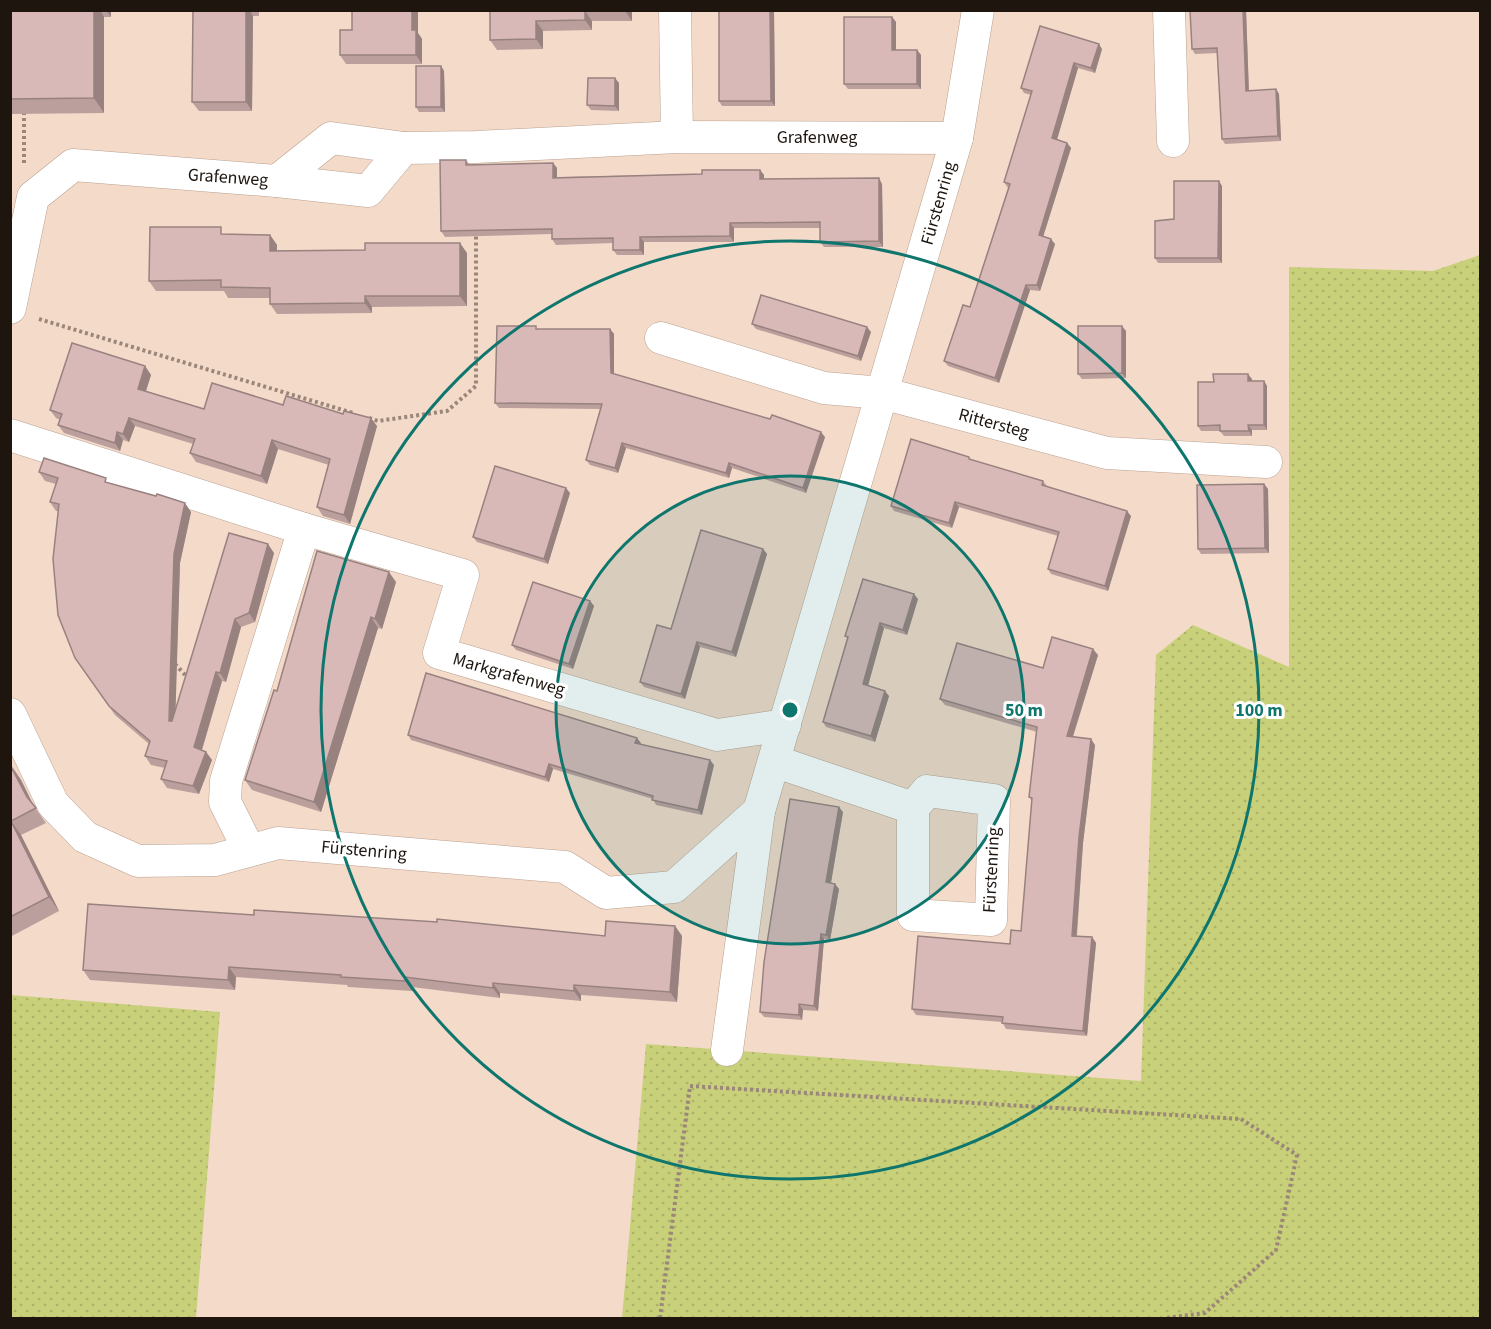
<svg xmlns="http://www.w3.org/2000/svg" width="1491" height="1329" viewBox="0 0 1491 1329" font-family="'Source Sans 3',sans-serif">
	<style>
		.grass { fill: url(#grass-dots) }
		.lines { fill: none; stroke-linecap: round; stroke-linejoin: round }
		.minor-casing { stroke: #baa191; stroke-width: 33 }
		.path { stroke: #9a877a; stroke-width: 4; stroke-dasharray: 3 3; stroke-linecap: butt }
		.minor { stroke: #fff; stroke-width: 32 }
		.wall { fill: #bb9f9d }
		.shaded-wall { fill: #988280 }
		.building { fill: #d9b9b7; stroke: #988280; stroke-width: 1.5 }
		.ring { fill: none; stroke: #0f766e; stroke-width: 3 }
		.labels { text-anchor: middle; stroke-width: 6; stroke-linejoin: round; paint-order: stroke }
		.street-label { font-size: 18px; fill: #1e150f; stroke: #fff }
		.centre { fill: #0f766e; stroke: #fff; stroke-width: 3 }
		.ring-label { font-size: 18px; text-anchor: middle; font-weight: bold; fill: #0f766e; stroke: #fff; stroke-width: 6; stroke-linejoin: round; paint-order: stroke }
	</style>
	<defs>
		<pattern id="grass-dots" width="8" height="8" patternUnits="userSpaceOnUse" patternTransform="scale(1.5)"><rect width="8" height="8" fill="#c9d07a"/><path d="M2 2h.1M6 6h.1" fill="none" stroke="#acb268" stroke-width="1.8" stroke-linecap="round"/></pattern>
	</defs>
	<rect width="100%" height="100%" fill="#f4dac9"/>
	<g class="grass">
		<polygon points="1480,255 1480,1318 622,1318 646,1044 1141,1081 1156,655 1193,625 1289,667 1289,267 1433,271"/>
		<polygon points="11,995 220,1012 196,1318 11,1318"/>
	</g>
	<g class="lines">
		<g class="minor-casing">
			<g id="minor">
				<polyline points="675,10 677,137"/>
				<polyline points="1169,10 1173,141"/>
				<polyline points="277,181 368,191 404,148"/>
				<polyline points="10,308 33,197 73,165 277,181 331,138 404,148 476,147 677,137 957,138"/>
				<polyline points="661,338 824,388 882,393 1107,453 1266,462"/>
				<polyline points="10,435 304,529 463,575 439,653 717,735 785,725"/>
				<polyline points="10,714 53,804 85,837 138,861 215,860 278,843 565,867 606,893 674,887 759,811 727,1050"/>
				<polyline points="774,761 913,808 927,791 994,800 991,920 913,915 913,808"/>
				<polyline points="759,811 957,138 978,10"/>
				<polyline points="249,850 225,802 226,781 304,529"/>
			</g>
		</g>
		<g class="path">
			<polyline points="24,163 24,110"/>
			<polyline points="39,319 353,413"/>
			<polyline points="369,418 378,421 447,411 476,386 476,232"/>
			<polyline points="175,664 188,678"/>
			<polyline points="660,1318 690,1086 1241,1119 1297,1155 1276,1250 1205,1313 1166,1318"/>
		</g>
		<use href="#minor" class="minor"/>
	</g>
	<g class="wall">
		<polygon points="10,10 111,10 111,17 104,17 104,113 11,114 10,116"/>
		<polygon points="193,10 259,10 259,16 253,16 252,111 199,111 192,102"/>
		<polygon points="490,10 632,10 632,21 592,21 592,30 543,31 543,49 497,50 490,40"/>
		<polygon points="719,10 774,10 775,106 722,106 719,101"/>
		<polygon points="1246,10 1249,91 1276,89 1279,94 1281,141 1225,144 1222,139 1218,53 1195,54 1192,49"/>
		<polygon points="892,17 896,22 896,50 917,50 921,55 921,89 848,89 844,84"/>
		<polygon points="418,33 422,39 422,64 346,64 340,55"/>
		<polygon points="1102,49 1095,73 1078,68 1057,139 1067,143 1071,148 1043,237 1055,244 1040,291 1030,290 999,383 948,366 944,361 970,307 1008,188 1004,182 1031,95 1024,93 1021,88"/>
		<polygon points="441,66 444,71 445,112 419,112 416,107"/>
		<polygon points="619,83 619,111 591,110 587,105"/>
		<polygon points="466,160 470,165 553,163 557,168 557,177 702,174 760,170 764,175 764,179 882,184 883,247 824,247 820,242 820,228 734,228 734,242 644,242 644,255 617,255 613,250 613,243 556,245 552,239 552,234 445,237 441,231"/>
		<polygon points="1222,186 1222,263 1158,263 1155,258 1174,219"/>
		<polygon points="226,234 270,235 277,245 277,251 467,253 467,306 372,307 372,313 277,314 270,304 270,298 228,298 224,291 156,291 149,281"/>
		<polygon points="752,324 871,332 861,361 756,329"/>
		<polygon points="538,329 610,329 614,334 614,374 825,437 806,493 732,468 729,478 626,448 618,473 590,465 586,460 600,409 499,408 495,403"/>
		<polygon points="1126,331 1126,378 1082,379 1078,374"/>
		<polygon points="145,366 151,375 146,391 204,409 283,405 377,426 350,524 323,516 317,507 329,465 278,449 267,484 196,462 190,453 193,444 135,426 129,442 123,440 120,451 64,433 58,425 60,420 56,418 50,410"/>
		<polygon points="1252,379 1252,381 1264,381 1267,386 1267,430 1252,430 1252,436 1224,436 1220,431 1201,431 1198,426 1214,382"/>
		<polygon points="972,460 1043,481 1047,486 1046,487 1131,516 1108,591 1051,574 1048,569 1058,536 959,507 952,528 894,511 891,506"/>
		<polygon points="39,472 110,484 191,512 180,563 175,710 274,553 255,622 241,627 226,682 222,681 202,750 206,752 212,760 199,794 167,788 161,779 165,768 151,765 145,756 149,744 115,715 75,658 58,511 56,511 50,502 56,484 45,481"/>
		<polygon points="1264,484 1268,489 1269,553 1201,554 1198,549"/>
		<polygon points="570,493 548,564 477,542 473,537"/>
		<polygon points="763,549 767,554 736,657 700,647 685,699 644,687 640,682 671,629"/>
		<polygon points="396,582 382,629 378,628 321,812 252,790 245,780 277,691"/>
		<polygon points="918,599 907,635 884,628 868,686 889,696 875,742 826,727 823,722 848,639 845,636"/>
		<polygon points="590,601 594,606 573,669 516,650 512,645"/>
		<polygon points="1098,655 1073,737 1095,745 1083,843 1077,936 1092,937 1096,943 1087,1036 1006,1029 1002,1022 916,1015 912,1009 1010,944 1021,931 1032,801 1029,797 1037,732 945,705 940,699 1043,668"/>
		<polygon points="408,735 641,743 640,744 714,765 702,815 656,805 653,799 553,769 549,782 411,740"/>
		<polygon points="10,765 21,780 34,806 46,823 21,835 59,911 10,937"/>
		<polygon points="843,812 831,883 839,889 830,940 824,939 818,1011 803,1010 802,1020 764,1017 760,1012"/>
		<polygon points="254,915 605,936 675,926 682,936 677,1002 581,995 581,1001 500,993 500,998 412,987 412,991 348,987 347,985 236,977 235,990 90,980 83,970"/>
	</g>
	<g class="shaded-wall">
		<polygon points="94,10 100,10 104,17 104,113 94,98"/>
		<polygon points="106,10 111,10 111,17"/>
		<polygon points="246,10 249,10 253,16 252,111 246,102"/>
		<polygon points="412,10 418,10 418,33 422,39 422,64 416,55 412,30"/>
		<polygon points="632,10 632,21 625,11"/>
		<polygon points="770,10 774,10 775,106 771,101"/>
		<polygon points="1243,10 1246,10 1249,96 1246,91"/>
		<polygon points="585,11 592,21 592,30 585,20"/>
		<polygon points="892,17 896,22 896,55 892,50"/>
		<polygon points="536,21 543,31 543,49 536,39"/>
		<polygon points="1099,44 1102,49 1095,73 1091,68"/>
		<polygon points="917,50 921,55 921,89 917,84"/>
		<polygon points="1074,63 1078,68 1056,143 1052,138"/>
		<polygon points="441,66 444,71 445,112 441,107"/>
		<polygon points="615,78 619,83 619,111 615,106"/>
		<polygon points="1276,89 1279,94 1281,141 1278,136"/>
		<polygon points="1067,143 1071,148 1042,240 1039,235"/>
		<polygon points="553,163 557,168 557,183 553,178"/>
		<polygon points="760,170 764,175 764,185 760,179"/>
		<polygon points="879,178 882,184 883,247 879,241"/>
		<polygon points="1219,181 1222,186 1222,263 1218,258"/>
		<polygon points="730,223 734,228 734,242 730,236"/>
		<polygon points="270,235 277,245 277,261 270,251"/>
		<polygon points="640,237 644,242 644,255 640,250"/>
		<polygon points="1051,239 1055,244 1040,291 1037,285"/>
		<polygon points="460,243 467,253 467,306 460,296"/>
		<polygon points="1026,285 1030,290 999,383 995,378"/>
		<polygon points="365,296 372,307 372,313 365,303"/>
		<polygon points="1122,326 1126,331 1126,378 1122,373"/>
		<polygon points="867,327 871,332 861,361 858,356"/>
		<polygon points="610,329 614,334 614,378 611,373"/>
		<polygon points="145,366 151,375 144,397 138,389"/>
		<polygon points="1248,374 1252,379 1252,386 1248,381"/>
		<polygon points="1264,381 1267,386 1267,430 1264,425"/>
		<polygon points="129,418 135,426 129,442 123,434"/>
		<polygon points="371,418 377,426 350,524 344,515"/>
		<polygon points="1248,425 1252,430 1252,436 1249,431"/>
		<polygon points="117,432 123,440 120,451 115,443"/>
		<polygon points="821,432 825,437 806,493 803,488"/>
		<polygon points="272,440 278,449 267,484 261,476"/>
		<polygon points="622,443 626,448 618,473 615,468"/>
		<polygon points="729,463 732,468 729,478 726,473"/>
		<polygon points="1264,484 1268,489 1269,553 1265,548"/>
		<polygon points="566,488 570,493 548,564 544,559"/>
		<polygon points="955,502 959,507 952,528 949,523"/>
		<polygon points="185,503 191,512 180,563 175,729 169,721 174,554"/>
		<polygon points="1127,511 1131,516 1108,591 1105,586"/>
		<polygon points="268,544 274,553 255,622 249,613"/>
		<polygon points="763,549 767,554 736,657 732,652"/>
		<polygon points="389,572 396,582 382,629 375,619"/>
		<polygon points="914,594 918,599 907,635 903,630"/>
		<polygon points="590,601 594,606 573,669 569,664"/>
		<polygon points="371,617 378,628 321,812 314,802"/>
		<polygon points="235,619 241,627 226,682 220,673"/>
		<polygon points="880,623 884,628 867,689 863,684"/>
		<polygon points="697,642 700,647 685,699 681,694"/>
		<polygon points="1093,649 1098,655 1071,742 1067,736"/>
		<polygon points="216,672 222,681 200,756 194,747"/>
		<polygon points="885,691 889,696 875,742 871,736"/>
		<polygon points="637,738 641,743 639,748 635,743"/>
		<polygon points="1091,739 1095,745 1083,843 1076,942 1072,936 1079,837"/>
		<polygon points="206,752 212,760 199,794 193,786"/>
		<polygon points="710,760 714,765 702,815 698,810"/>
		<polygon points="549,764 553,769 549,782 545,777"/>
		<polygon points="11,765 21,780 35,809 27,797"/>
		<polygon points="839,807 843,812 830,888 826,882"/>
		<polygon points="11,821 21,835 59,911 49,897"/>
		<polygon points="835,884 839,889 830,940 826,935"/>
		<polygon points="675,926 682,936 677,1002 670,992"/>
		<polygon points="821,934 824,939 818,1011 814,1006"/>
		<polygon points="1092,937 1096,943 1087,1036 1083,1031"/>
		<polygon points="229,967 236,977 235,990 228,980"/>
		<polygon points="405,977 412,987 412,991 405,981"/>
		<polygon points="493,983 500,993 500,998 493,988"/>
		<polygon points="574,985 581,995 581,1001 574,991"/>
		<polygon points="799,1004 803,1010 802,1020 799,1015"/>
	</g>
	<g class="building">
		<polygon points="10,10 94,10 94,98 10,99"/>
		<polygon points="193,10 246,10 246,102 192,102"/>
		<polygon points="352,10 412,10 412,30 416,30 416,55 340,55 340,30 352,30"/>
		<polygon points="490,10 625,10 625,11 585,11 585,20 536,21 536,39 490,40"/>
		<polygon points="719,10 770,10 771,101 719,101"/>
		<polygon points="1190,10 1243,10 1246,91 1276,89 1278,136 1222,139 1217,48 1192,49"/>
		<polygon points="844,17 892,17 892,50 917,50 917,84 844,84"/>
		<polygon points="1040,26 1099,44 1091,68 1074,63 1052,138 1067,143 1039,235 1051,239 1037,285 1026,285 995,378 944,361 963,305 970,307 1010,184 1004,182 1032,91 1021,88"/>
		<rect x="416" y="66" width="25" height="41"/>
		<polygon points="588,78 615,78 615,106 587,105"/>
		<polygon points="440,160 466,160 466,165 553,163 553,178 702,174 702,170 760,170 760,179 879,178 879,241 820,242 820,222 730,223 730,236 640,237 640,250 613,250 613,238 552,239 552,229 441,231"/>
		<polygon points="1174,181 1219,181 1218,258 1155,258 1155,221 1174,219"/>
		<polygon points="150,227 221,227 221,234 270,235 270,251 365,250 365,243 460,243 460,296 365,296 365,303 270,304 270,288 221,287 221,280 149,281"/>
		<polygon points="761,295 867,327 858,356 752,324"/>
		<polygon points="497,326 536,326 536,329 610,329 611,373 770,419 772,415 821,432 803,488 729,463 726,473 622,443 615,468 586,460 602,404 495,403"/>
		<polygon points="1078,326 1122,326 1122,373 1078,374"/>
		<polygon points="72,343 145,366 138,389 204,409 212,383 283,405 286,396 343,414 344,411 371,418 344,515 317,507 330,459 272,440 261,476 190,453 195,439 129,418 123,434 117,432 115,443 58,425 62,414 50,410"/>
		<polygon points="1213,374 1248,374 1248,381 1264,381 1264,425 1248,425 1249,431 1220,431 1220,425 1198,426 1198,382 1214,382"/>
		<polygon points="911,439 969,457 969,459 1043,481 1042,485 1127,511 1105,586 1048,569 1059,532 955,502 949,523 891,506"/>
		<polygon points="44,458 106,478 105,482 156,496 157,494 185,503 174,554 169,721 172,721 229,533 268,544 249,613 235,619 220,673 216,672 194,747 206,752 193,786 161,779 167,761 145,756 150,741 109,706 75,658 58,615 53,559 59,504 50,502 58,478 39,472"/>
		<polygon points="495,466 566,488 544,559 473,537"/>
		<polygon points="1264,484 1265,548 1198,549 1197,485"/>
		<polygon points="701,530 763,549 732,652 697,642 681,694 640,682 657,625 671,629"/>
		<polygon points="317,551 389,572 375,619 371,617 314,802 245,780 274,690 277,691"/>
		<polygon points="863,579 914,594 903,630 880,623 863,684 885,691 871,736 823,722 848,637 845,636"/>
		<polygon points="533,582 590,601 569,664 512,645"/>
		<polygon points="1052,637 1093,649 1067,736 1091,739 1079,837 1072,936 1092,937 1083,1031 1002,1023 1003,1017 912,1009 918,936 1010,944 1011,930 1021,931 1032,798 1029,797 1037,727 940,699 957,643 1043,668"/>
		<polygon points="426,673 637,738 635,743 710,760 698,810 652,800 653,796 549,764 545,777 408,735"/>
		<polygon points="10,765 27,797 36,808 11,821 49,897 10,917"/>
		<polygon points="790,799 839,807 826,882 835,884 826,935 821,934 814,1006 799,1004 799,1015 760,1012 764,962"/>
		<polygon points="88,904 254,915 254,910 437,922 437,919 605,936 606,921 675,926 670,992 574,985 574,991 493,983 493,988 405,977 405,981 341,977 341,975 229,967 228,980 83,970"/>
	</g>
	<circle cx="790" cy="710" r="234" fill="#0f766e" fill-opacity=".12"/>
	<g class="ring">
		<circle cx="790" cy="710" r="234"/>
		<circle cx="790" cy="710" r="469"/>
	</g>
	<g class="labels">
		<g class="street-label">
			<text x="817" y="143">Grafenweg</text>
			<text transform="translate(228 177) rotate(4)" y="6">Grafenweg</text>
			<text transform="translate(938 203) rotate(-74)" y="6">Fürstenring</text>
			<text transform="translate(994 423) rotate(15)" y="6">Rittersteg</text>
			<text transform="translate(509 674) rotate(16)" y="6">Markgrafenweg</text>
			<text transform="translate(364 850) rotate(5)" y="6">Fürstenring</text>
			<text transform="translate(991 870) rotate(-87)" y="6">Fürstenring</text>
		</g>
	</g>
	<circle cx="790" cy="710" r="9" class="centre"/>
	<g class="ring-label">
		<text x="1024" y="716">50 m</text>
		<text x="1259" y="716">100 m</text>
	</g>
	<rect width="1491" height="1329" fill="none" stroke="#1e150f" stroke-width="24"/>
</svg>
